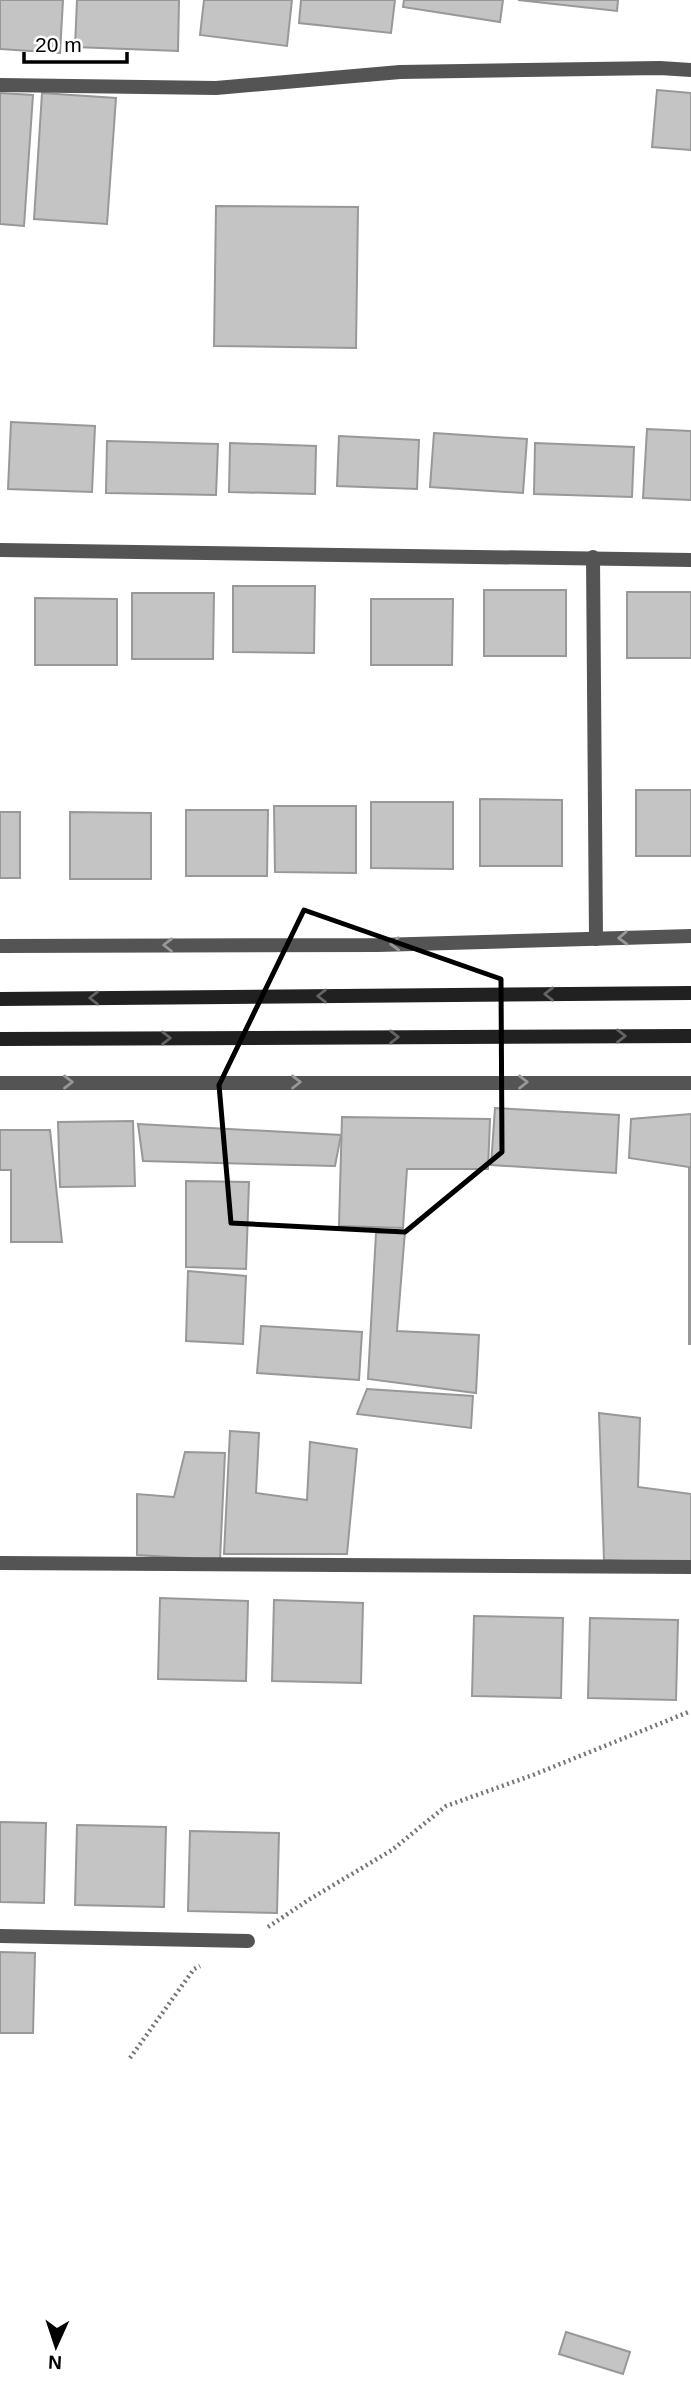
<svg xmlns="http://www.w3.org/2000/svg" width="691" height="2402" viewBox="0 0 691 2402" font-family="Helvetica,sans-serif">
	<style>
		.building { fill: #c4c4c4; stroke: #989898; stroke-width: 2 }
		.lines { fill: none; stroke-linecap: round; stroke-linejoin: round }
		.path { stroke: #767676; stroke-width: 4.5; stroke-dasharray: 2 3.5; stroke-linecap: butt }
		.service { stroke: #545454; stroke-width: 14 }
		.minor { stroke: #545454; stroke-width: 14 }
		.secondary { stroke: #212121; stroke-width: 14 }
		.oneway { stroke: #989898 }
		.oneway2 { stroke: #646464 }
		.marked { fill: none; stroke: #000; stroke-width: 5; stroke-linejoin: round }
	</style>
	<rect width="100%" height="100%" fill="#fff"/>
	<g class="building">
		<polygon points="0,0 63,0 60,53 0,49"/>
		<polygon points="77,0 179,0 178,51 75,47"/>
		<polygon points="204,0 292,0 287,46 200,35"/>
		<polygon points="301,0 395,0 391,33 299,23"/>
		<polygon points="404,0 503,0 500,22 403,7"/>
		<polygon points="518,0 618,0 617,11"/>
		<polygon points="657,90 691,93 691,150 652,147"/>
		<polygon points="0,93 33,95 24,226 0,224"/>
		<polygon points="42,93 116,98 107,224 34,219"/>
		<polygon points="216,206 358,207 356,348 214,346"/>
		<polygon points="11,422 95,426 92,492 8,489"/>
		<polygon points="647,429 691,431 691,500 643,498"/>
		<polygon points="434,433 527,439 523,493 430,487"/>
		<polygon points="339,436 419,440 417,489 337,486"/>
		<polygon points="107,441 218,444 216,495 106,493"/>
		<polygon points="230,443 316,446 315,494 229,492"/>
		<polygon points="535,443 634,447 632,497 534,494"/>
		<polygon points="233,586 315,586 314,653 233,652"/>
		<rect x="484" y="590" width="82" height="66"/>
		<rect x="627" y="592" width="64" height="66"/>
		<polygon points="132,593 214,593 213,659 132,659"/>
		<polygon points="35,598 117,599 117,665 35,665"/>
		<polygon points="371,599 453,599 452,665 371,665"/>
		<rect x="636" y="790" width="55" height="66"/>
		<polygon points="480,799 562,800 562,866 480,866"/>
		<polygon points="371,802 453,802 453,869 371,868"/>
		<polygon points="274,806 356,806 356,873 275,872"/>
		<polygon points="186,810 268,810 267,876 186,876"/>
		<rect x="0" y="812" width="20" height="66"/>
		<polygon points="70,812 151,813 151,879 70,879"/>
		<polygon points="495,1108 619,1115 616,1173 491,1165"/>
		<polygon points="691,1114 691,1344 689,1344 689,1167 629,1158 631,1119"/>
		<polygon points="342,1117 490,1119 488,1169 407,1169 403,1228 339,1226"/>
		<polygon points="133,1121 135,1186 60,1187 58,1122"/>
		<polygon points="138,1124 341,1135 335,1166 143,1161"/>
		<polygon points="0,1130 50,1130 62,1242 11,1242 11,1170 0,1170"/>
		<polygon points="186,1181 249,1182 246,1269 186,1267"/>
		<polygon points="405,1231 397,1331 479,1335 476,1393 368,1379 376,1233"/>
		<polygon points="188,1271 246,1276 243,1344 186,1341"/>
		<polygon points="261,1326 362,1332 359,1380 257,1373"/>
		<polygon points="367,1389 473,1396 471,1428 357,1414"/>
		<polygon points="599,1413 640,1418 638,1487 691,1494 691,1564 604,1560"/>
		<polygon points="230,1431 259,1433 256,1493 307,1500 310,1442 357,1449 347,1554 224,1554"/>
		<polygon points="185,1452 225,1453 220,1560 137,1555 137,1494 174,1497"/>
		<polygon points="160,1598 248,1601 246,1681 158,1679"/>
		<polygon points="274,1600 363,1603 361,1683 272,1681"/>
		<polygon points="474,1616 563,1618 561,1698 472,1696"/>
		<polygon points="590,1618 678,1620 676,1700 588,1698"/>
		<polygon points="0,1822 46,1823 44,1903 0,1902"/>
		<polygon points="77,1825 166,1827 164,1907 75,1905"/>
		<polygon points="190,1831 279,1833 277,1913 188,1911"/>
		<polygon points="0,1952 35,1953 33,2033 0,2033"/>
		<polygon points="566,2332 630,2352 623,2374 559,2354"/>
	</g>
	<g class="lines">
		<g class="path">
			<polyline points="268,1927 310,1899 392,1850 446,1806 533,1775 691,1711"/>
			<polyline points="130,2058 194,1969 200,1966"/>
		</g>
		<g class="service">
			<polyline points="593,557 596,939"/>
			<polyline points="0,946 378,945 691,936"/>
			<polyline points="0,1083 691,1083"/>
		</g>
		<g class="minor">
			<polyline points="0,85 216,88 400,72 660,68 691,70"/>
			<polyline points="0,550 691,560"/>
			<polyline points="0,1563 691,1567"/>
			<polyline points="0,1936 248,1941"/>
		</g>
		<g class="secondary">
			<polyline points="0,999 691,993"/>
			<polyline points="0,1039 691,1036"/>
		</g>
	</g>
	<defs><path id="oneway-chevron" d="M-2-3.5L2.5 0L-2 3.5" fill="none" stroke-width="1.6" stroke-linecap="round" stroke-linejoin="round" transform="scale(1.75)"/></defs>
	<g class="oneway">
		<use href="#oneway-chevron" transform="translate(623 938) rotate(178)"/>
		<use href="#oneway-chevron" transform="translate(395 944) rotate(178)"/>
		<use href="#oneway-chevron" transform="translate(168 945) rotate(180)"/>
		<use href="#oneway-chevron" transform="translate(68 1082)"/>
		<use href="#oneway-chevron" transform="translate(296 1082)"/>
		<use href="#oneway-chevron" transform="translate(523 1082)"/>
	</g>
	<g class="oneway2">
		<use href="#oneway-chevron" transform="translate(549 994) rotate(180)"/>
		<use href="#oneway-chevron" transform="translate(322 996) rotate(180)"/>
		<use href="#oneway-chevron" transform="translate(94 998) rotate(180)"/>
		<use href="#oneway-chevron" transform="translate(621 1036)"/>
		<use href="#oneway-chevron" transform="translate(394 1037)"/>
		<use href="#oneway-chevron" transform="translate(166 1038)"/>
	</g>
	<path class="marked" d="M 304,910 L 501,979 L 502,1152 L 405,1232 L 231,1223 L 219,1085 Z"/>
	<g transform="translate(56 2346) rotate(183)" stroke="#ffffff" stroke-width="5" paint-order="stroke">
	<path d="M0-5L12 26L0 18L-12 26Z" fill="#000000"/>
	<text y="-10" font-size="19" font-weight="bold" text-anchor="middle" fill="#000000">N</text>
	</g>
	<path d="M24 52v10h103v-10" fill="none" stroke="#000000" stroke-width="3.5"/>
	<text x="35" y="52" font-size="21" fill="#000000" stroke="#ffffff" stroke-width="5" paint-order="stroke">20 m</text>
</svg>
